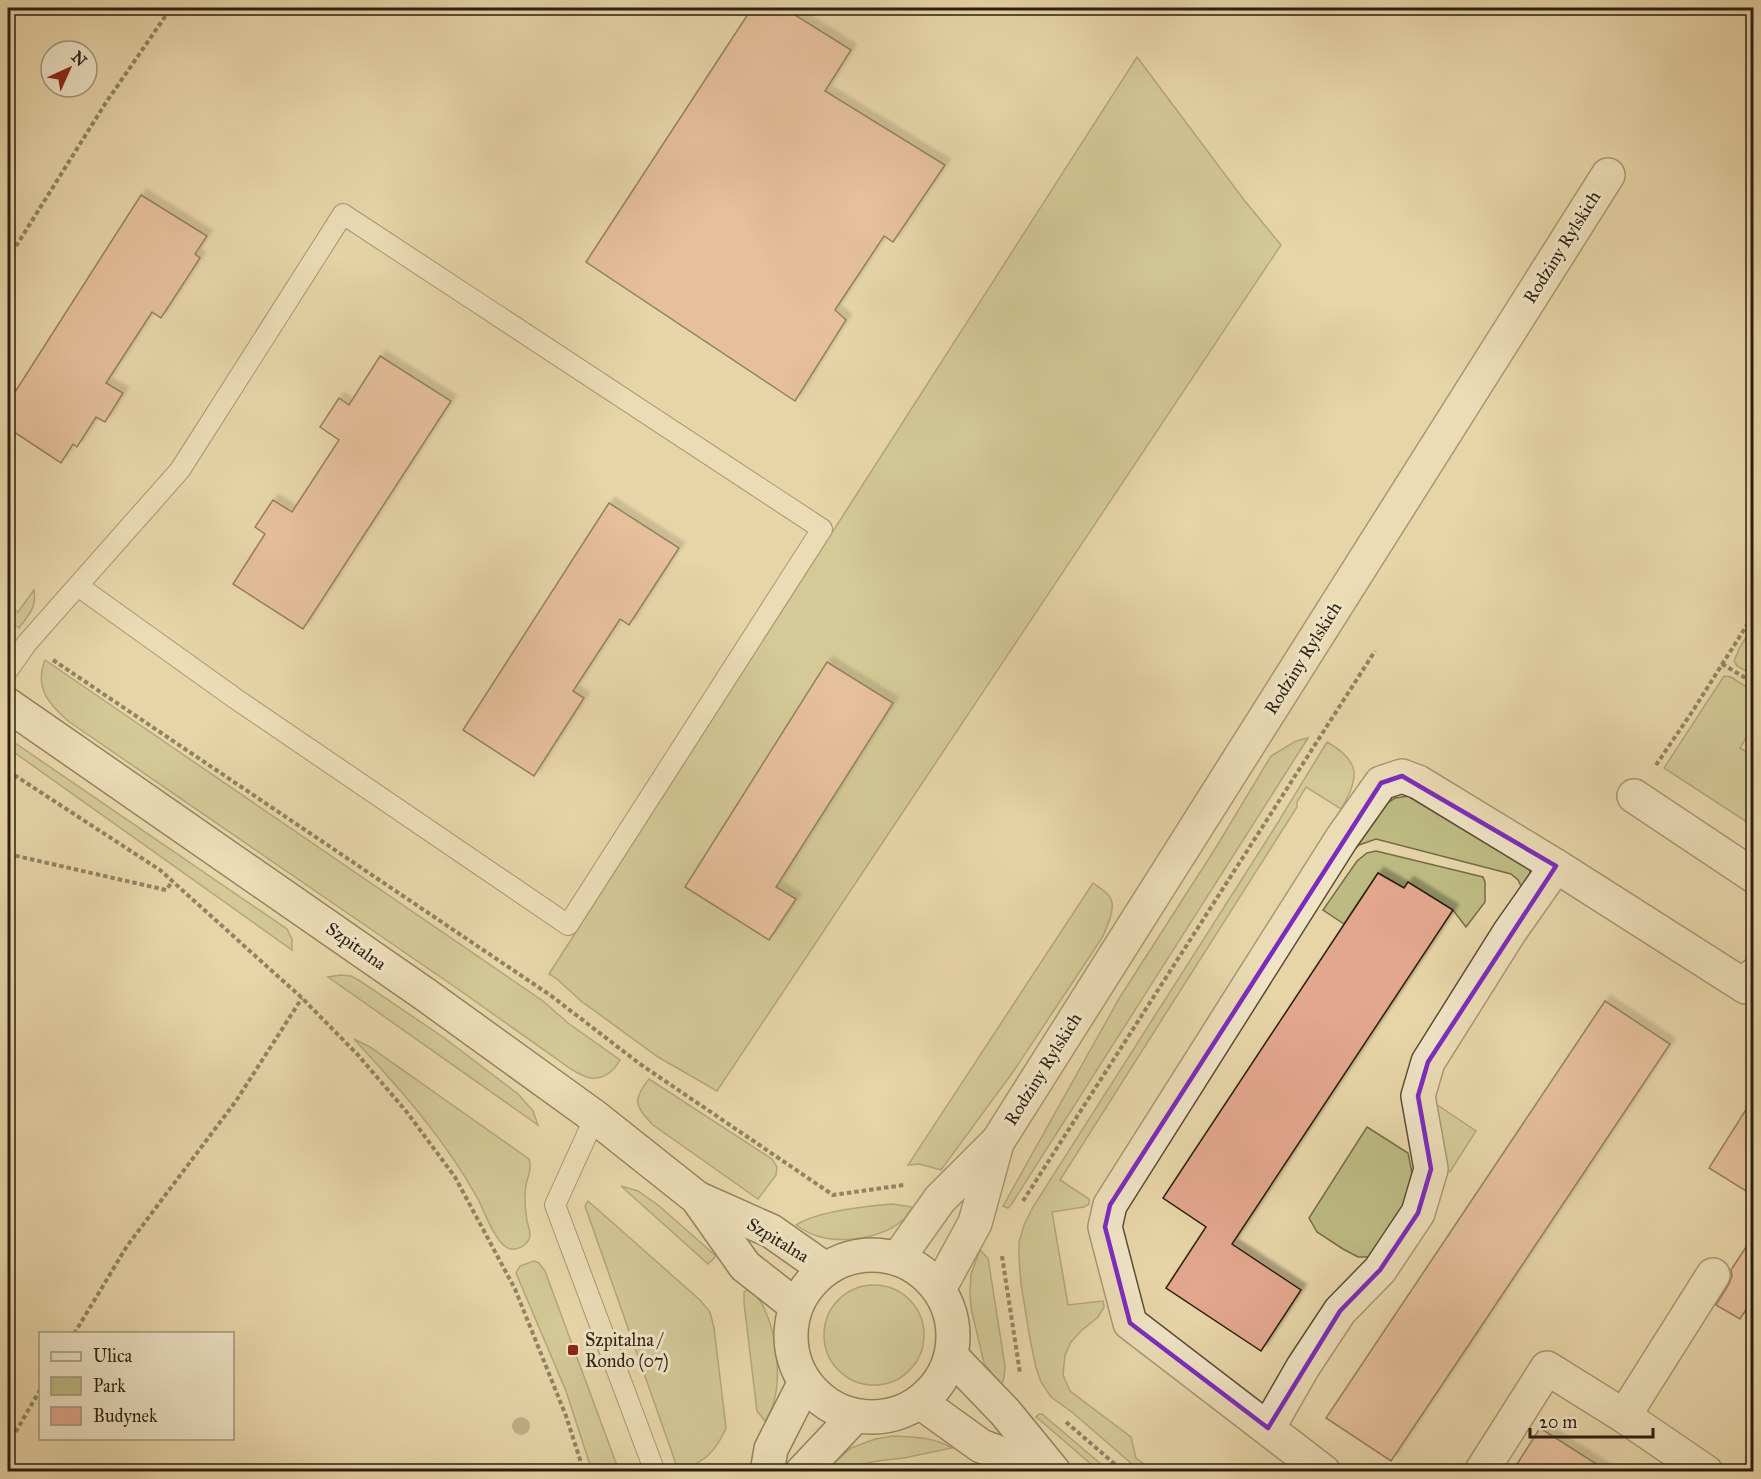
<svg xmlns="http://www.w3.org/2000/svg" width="1761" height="1479" viewBox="0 0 1761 1479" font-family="'IM FELL Great Primer',serif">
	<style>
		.green { fill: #bdbb83; stroke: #746d4a; stroke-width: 1.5 }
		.building { fill: #e2a78d; stroke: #2c1f11; stroke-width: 1.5; filter: url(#shadow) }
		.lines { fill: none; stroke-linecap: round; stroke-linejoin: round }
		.lane-casing { stroke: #5b4c37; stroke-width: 22 }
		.street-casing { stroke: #5b4c37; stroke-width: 36 }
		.secondary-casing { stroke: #2c1f11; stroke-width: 36 }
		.path { stroke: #2c1f11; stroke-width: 4; stroke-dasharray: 4.5 3; stroke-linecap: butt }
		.lane { stroke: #efe4c6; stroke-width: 20 }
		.street { stroke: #efe4c6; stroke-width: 33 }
		.secondary { stroke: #efe4c6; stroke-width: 33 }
		.tree { fill: #948665 }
		.marked { fill: none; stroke: #7b2cbf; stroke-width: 4.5; stroke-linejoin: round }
		.poi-dot { fill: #8f2418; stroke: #efe4c6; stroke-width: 2 }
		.labels { text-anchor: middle; stroke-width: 6; stroke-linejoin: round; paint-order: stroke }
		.street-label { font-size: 18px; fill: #2c1f11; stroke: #efe4c6 }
		.poi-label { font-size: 18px; fill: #2c1f11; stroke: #efe4c6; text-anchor: start }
	</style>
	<defs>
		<filter id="shadow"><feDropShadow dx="5.5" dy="-5.5" stdDeviation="1.5" flood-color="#0004"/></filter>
	</defs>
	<rect width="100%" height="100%" fill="#e7d5a8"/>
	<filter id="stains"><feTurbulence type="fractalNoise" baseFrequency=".00333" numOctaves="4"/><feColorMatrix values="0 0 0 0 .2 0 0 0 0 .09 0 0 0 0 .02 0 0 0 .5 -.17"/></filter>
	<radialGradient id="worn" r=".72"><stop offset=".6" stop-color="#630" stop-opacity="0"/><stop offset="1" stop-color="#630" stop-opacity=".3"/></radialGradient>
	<g class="green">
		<polygon points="1137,57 1244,200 1281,245 717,1091 658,1057 581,1001 557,979 549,974"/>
		<path d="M 34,590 C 37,608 29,614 19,628 L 8,620 L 8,606 L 18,612 Z"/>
		<polygon points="1753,626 1753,675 1737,666 1734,661 1740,647"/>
		<path d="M 45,660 L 543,1001 L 568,1023 L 620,1060 C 614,1071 603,1080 590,1078 C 584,1077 576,1072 571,1069 L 455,987 L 68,721 C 49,704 34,688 45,660 Z"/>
		<polygon points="1724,676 1731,677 1753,691 1753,726 1740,748 1753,756 1753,826 1664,768"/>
		<polygon points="1308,738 1011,1205 1008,1208 1003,1206 1120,997 1215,849 1271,756 1296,741"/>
		<path d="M 1327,742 C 1361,761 1360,778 1341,809 L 1306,787 L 1297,802 L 1297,807 L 1060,1180 L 1089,1199 L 1089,1204 L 1084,1207 L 1052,1212 L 1068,1305 L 1103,1301 L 1104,1307 L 1098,1317 L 1081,1331 L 1071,1342 L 1065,1355 L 1063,1375 L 1070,1391 L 1131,1437 L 1136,1458 L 1153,1471 L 1140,1471 L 1073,1413 L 1051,1397 L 1041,1382 L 1036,1368 L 1030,1339 L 1021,1284 L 1019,1258 L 1019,1242 L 1024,1225 L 1033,1207 L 1277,824 Z"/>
		<polygon points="8,743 15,743 287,929 292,939 292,950 8,748"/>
		<polygon points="1409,796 1423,798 1521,860 1530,871 1529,880 1523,890 1518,880 1511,874 1376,839 1359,845 1351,852 1384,805 1395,798"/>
		<polygon points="1376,851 1483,877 1485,882 1485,902 1466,927 1453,910 1408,882 1404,888 1378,873 1344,924 1323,910 1357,861 1367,853"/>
		<path d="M 1093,883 C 1098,887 1106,891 1109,896 C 1118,906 1106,928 1102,938 L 1013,1072 L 941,1170 L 919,1164 L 908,1165 Z"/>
		<polygon points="341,975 351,976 360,981 443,1037 518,1094 533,1111 538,1125 328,977"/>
		<path d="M 354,1039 L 370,1047 L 529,1159 C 532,1169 528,1175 526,1185 C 524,1197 525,1209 527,1221 C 528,1225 530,1230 530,1234 C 530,1245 515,1253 506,1247 C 495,1240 485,1214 479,1201 C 446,1140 400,1089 354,1039 Z"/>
		<path d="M 649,1079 L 772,1159 L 777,1167 L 776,1175 L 758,1199 L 653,1125 C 635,1106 632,1100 649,1079 Z"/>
		<polygon points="1436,1104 1476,1131 1450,1172 1444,1167"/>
		<polygon points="1367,1127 1408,1153 1415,1188 1373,1257 1358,1257 1343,1249 1317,1232 1309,1218"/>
		<polygon points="621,1186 638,1191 658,1205 716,1256 708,1264"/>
		<path d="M 588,1201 L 700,1300 L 710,1312 L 714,1328 L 726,1428 C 720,1442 711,1457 695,1464 C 690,1466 682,1466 677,1467 L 585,1206 Z"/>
		<path d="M 893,1204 L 912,1207 C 910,1211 907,1215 904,1219 C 884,1238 843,1244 817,1236 C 810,1234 802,1229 796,1225 C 818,1211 867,1206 893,1204 Z"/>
		<polygon points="980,1250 988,1258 1005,1366 1004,1378 1001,1386 984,1363 971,1308 970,1293 971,1274"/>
		<polygon points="534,1261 539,1263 545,1271 619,1471 592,1471 566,1391 516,1273 520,1266"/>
		<circle cx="874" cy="1335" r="50"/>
		<path d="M 751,1288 C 755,1294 761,1301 764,1308 C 778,1337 785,1393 765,1421 L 757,1411 L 744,1303 L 744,1292 Z"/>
		<polygon points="1039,1414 1042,1414 1109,1471 1099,1471 1041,1421 1036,1417"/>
		<path d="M 893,1436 C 914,1437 934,1437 952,1448 L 904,1458 L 877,1461 L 845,1468 L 832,1465 L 851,1448 L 875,1439 Z"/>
	</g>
	<g class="building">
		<polygon points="752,8 784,8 851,50 825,91 945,165 893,242 884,236 835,310 846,320 795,401 586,262"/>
		<polygon points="141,195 207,236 195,254 200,258 161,318 152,312 106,383 123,393 105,422 96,417 77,447 73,444 61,463 8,428 8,403"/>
		<polygon points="380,356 451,401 303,629 233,584 265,534 255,527 273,500 292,512 339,440 320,427 339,398 349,405"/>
		<polygon points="609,503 679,548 629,625 620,619 573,691 584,698 534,776 463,730"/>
		<polygon points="827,662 893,703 776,887 796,899 769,940 685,887"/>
		<polygon points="1378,873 1404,888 1408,882 1453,910 1232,1244 1301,1290 1261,1351 1166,1288 1206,1227 1163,1198"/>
		<polygon points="1605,1001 1670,1044 1391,1461 1326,1418"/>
		<polygon points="1754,1097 1754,1196 1709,1168"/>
		<polygon points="1754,1235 1754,1297 1740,1319 1716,1305 1729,1284 1732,1276 1731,1270"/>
		<polygon points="1540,1428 1609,1472 1512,1472"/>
	</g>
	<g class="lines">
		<g class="lane-casing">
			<g id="lane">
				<polyline points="8,670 27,643 180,470 343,214 822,529 568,925 236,699 78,586"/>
				<polyline points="595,1117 555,1205 655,1472"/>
			</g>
		</g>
		<g class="street-casing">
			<g id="street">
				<polyline points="1634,796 1754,876"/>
				<polyline points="898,1258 940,1199 998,1141 1608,175"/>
				<polyline points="939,1289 975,1223 997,1143"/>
				<polyline points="1624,1416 1713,1275"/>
				<polyline points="1268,1428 1303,1367 1340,1311 1380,1270 1418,1213 1431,1169 1418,1096 1428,1062 1509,933 1556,866"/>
				<polyline points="1324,1472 1130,1323 1105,1227 1110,1205 1342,838 1381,783 1402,776 1418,782 1556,866 1746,987 1754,975"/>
				<polyline points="1481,1472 1547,1368 1624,1416 1706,1472"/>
			</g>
		</g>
		<g class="secondary-casing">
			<g id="secondary">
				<polyline points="8,705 426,995 595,1117 697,1198 771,1231 825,1269"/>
				<polyline points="697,1198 745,1266 796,1306"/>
				<circle cx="872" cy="1336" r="81"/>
				<polyline points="952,1357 1005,1412 1054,1472"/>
				<polyline points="920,1402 981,1446 1051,1472"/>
				<polyline points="767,1472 771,1449 805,1382"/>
				<polyline points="802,1472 855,1416"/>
			</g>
		</g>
		<g class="path">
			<polyline points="8,259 105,104 171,8"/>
			<polyline points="53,660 550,995 640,1064 833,1195 904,1185"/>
			<polyline points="1722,664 1754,683"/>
			<polyline points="1656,765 1692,712 1754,614"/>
			<polyline points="8,771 160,870 302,998 358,1055 406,1111 455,1177 515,1289 566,1416 584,1472"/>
			<polyline points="8,854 166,890 172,882"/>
			<polyline points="1023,1201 1375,651"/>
			<polyline points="1002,1256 1020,1373"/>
			<polyline points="74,1334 127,1246 236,1101 302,998"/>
			<polyline points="1066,1422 1124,1472"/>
			<polyline points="8,1445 40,1390"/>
			<polyline points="904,1472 942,1466"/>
		</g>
		<use href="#lane" class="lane"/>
		<use href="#street" class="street"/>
		<use href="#secondary" class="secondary"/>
	</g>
	<circle class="tree" cx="521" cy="1426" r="9"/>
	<path d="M0 0H1761V1479H0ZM 1402,776 L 1556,866 L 1428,1062 L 1418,1096 L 1431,1169 L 1418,1213 L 1380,1270 L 1340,1311 L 1268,1428 L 1130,1323 L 1105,1227 L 1110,1205 L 1381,783 Z" fill="#e7d5a8" fill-opacity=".55" fill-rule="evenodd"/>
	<path class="marked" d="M 1402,776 L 1556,866 L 1428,1062 L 1418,1096 L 1431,1169 L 1418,1213 L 1380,1270 L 1340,1311 L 1268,1428 L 1130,1323 L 1105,1227 L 1110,1205 L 1381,783 Z"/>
	<rect class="poi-dot" x="567" y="1344" width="12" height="12" rx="3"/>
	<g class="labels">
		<g class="street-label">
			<text transform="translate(1562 247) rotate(-58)" y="6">Rodziny Rylskich</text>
			<text transform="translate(1303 658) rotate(-58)" y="6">Rodziny Rylskich</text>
			<text transform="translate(356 946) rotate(35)" y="6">Szpitalna</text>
			<text transform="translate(1043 1069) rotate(-58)" y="6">Rodziny Rylskich</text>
			<text transform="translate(778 1240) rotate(31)" y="6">Szpitalna</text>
		</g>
		<g class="poi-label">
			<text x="585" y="1346">Szpitalna /<tspan x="585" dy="21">Rondo (07)</tspan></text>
		</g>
	</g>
	<rect width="1761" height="1479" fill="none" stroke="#e7d5a8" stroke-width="30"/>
	<rect x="9" y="9" width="1743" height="1461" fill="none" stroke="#2c1f11" stroke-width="3"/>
	<rect x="15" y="15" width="1731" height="1449" fill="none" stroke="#2c1f11" stroke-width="1.5"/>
	<rect x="39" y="1332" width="195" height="108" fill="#efe4c6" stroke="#a1957e" stroke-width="1.5"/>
	<rect x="51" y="1352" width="30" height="9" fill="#efe4c6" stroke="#a1957e" stroke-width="1.5"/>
	<text x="93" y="1362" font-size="18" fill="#2c1f11">Ulica</text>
	<rect x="51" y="1377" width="30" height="18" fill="#bdbb83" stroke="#a1957e" stroke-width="1.5"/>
	<text x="93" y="1392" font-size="18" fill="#2c1f11">Park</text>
	<rect x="51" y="1407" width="30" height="18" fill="#e2a78d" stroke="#a1957e" stroke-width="1.5"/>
	<text x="93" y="1422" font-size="18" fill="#2c1f11">Budynek</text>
	<g transform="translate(69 69) rotate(45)"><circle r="28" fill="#efe4c6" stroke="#a1957e" stroke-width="1.5"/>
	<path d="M0-4.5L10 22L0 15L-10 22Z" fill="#8f2418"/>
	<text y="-9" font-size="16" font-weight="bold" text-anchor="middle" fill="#2c1f11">N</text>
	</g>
	<path d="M1530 1428v9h123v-9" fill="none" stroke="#2c1f11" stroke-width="3"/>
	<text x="1539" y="1428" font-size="18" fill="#2c1f11" stroke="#efe4c6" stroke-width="4.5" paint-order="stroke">20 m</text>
	<rect width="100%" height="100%" filter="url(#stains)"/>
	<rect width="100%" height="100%" fill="url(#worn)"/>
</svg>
